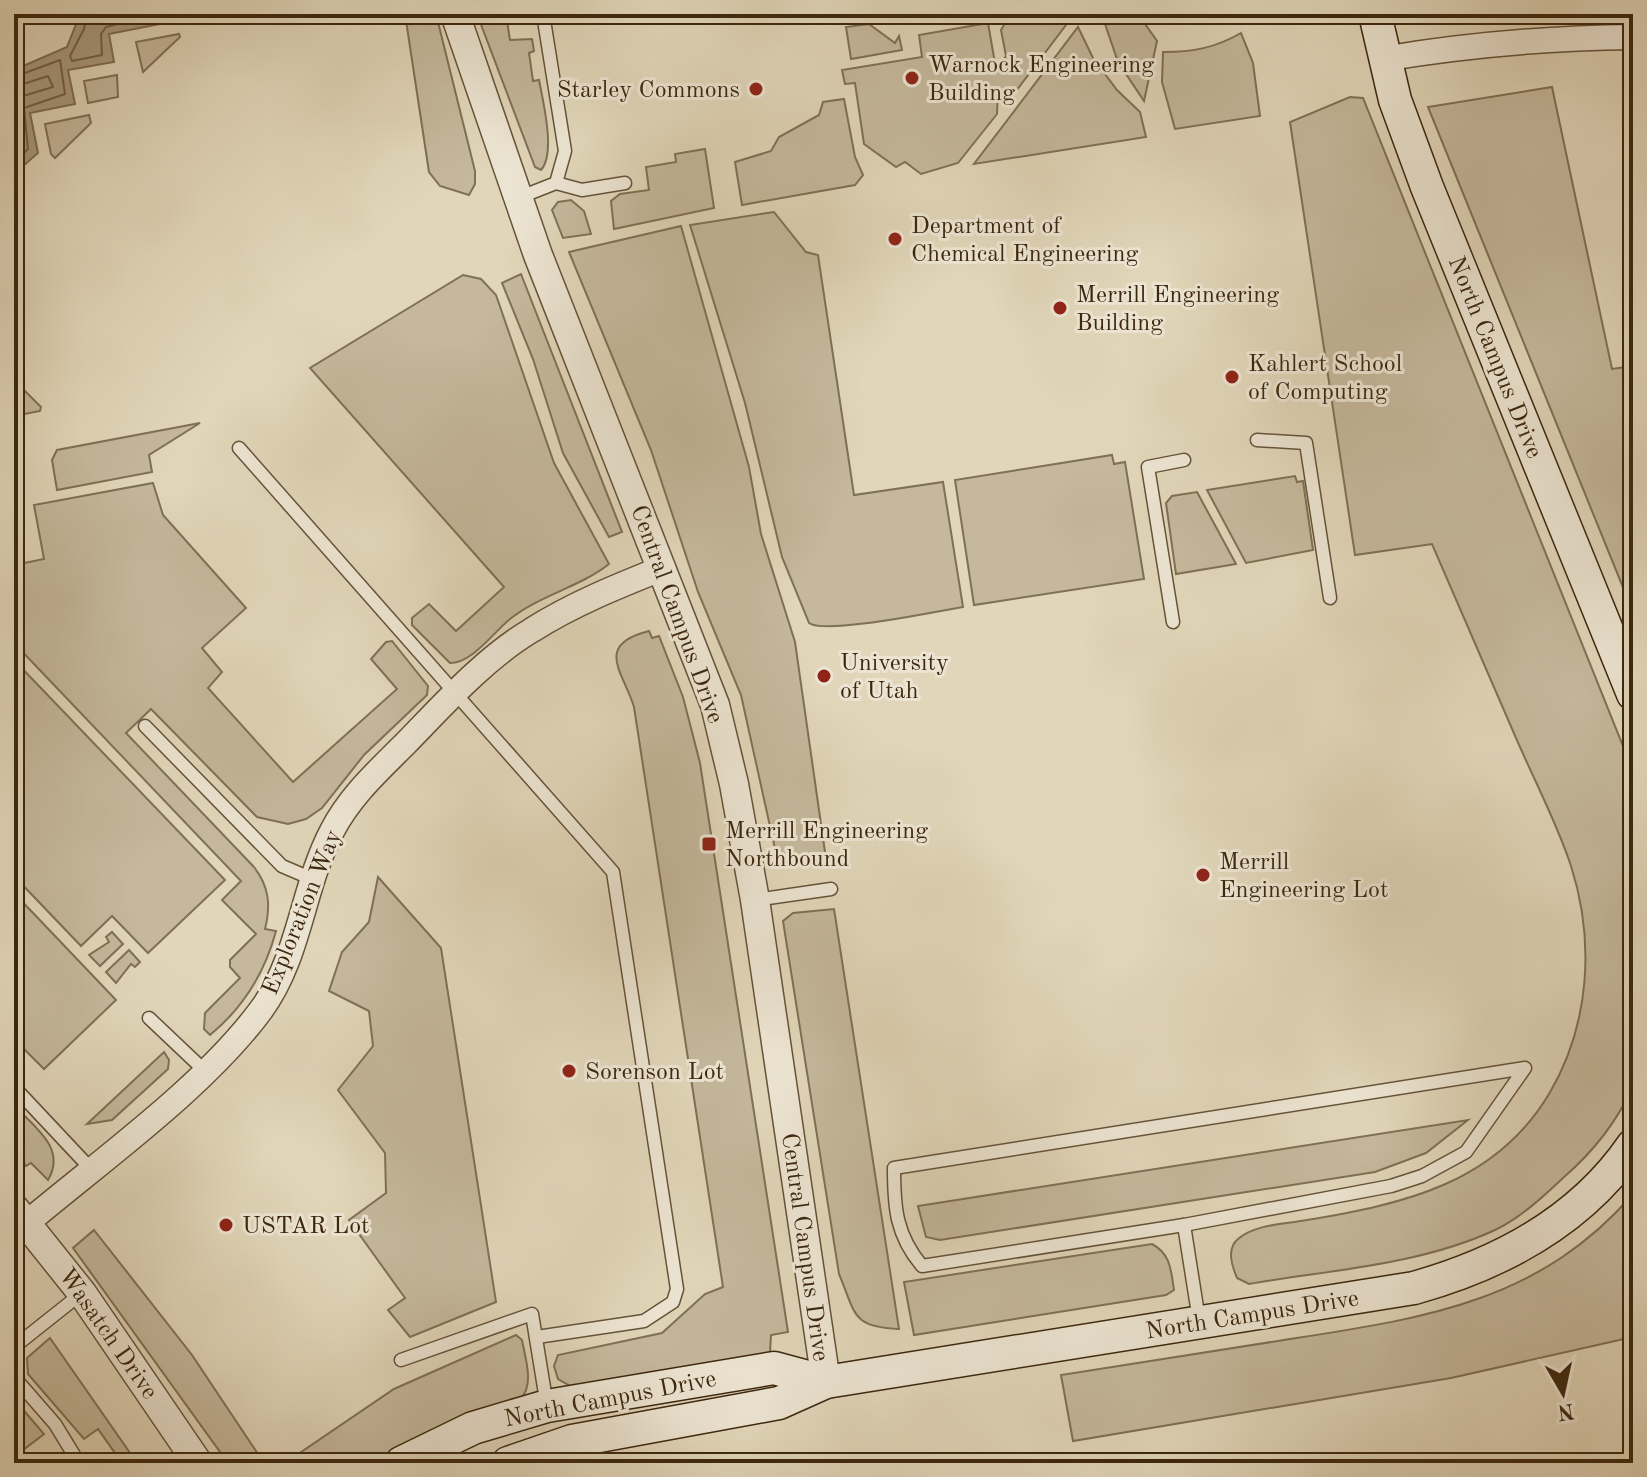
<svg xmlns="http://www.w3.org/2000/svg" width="1647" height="1477" viewBox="0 0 1647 1477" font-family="'Old Standard TT',serif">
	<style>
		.green { fill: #c5b89c; stroke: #807055; stroke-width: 2 }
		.water { fill: #a99a7f; stroke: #7d6c52; stroke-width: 2 }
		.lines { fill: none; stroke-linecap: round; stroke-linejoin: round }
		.shore { stroke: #726046; stroke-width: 2 }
		.service-casing { stroke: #655339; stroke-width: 15 }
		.minor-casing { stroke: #655339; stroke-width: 27 }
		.tertiary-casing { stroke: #655339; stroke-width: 31 }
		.secondary-casing { stroke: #3c270e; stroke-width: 35 }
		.service { stroke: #ece4d2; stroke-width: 12 }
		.minor { stroke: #ece4d2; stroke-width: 24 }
		.tertiary { stroke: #ece4d2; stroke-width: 28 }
		.secondary { stroke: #ece4d2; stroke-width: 32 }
		.poi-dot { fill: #8f2418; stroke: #ece4d2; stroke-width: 3 }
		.labels { text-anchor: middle; stroke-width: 6; stroke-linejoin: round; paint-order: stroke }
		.poi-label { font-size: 24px; fill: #3c270e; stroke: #ece4d2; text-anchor: start }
		.street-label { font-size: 24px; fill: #3c270e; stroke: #ece4d2 }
	</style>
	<rect width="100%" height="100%" fill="#e1d6b9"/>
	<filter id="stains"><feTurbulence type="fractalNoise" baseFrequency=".0025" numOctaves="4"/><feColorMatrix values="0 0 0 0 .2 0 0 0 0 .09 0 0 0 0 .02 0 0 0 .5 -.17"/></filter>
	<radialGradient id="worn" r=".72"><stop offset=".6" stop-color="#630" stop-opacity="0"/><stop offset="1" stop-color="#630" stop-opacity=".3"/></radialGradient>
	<g class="green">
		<polygon points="405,14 436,14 475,171 475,184 469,195 440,186 429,172"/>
		<path d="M 477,14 L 506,14 L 510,40 L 532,39 L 534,51 L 529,53 L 533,81 L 539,80 C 543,101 556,154 541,170 L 535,167 Z"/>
		<polygon points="902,14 978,14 918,24 898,15"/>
		<polygon points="1044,14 1071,14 1072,17 1010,99 1001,100 998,89 997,114 958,163 921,174 905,162 896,167 864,144 855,83 845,84 842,70 922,57 919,35 988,23 996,69 1006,56 1001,30 1007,20"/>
		<polygon points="1138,14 1157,41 1144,101 1118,62 1102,15"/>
		<polygon points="869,24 895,43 899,36 902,50 851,59 846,27"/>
		<polygon points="1078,27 1093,58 1117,90 1140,112 1146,137 974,164"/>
		<path d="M 1241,33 L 1253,63 L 1260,116 L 1175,129 L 1162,82 L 1163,52 C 1193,52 1215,48 1241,33 Z"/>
		<polygon points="179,34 180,37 143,72 136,42"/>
		<polygon points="117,75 118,97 88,103 84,81"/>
		<polygon points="1552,87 1612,369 1633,366 1633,612 1428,107"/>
		<path d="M 1350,97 L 1363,98 L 1633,771 L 1633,1086 C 1617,1122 1593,1152 1563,1178 C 1543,1197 1520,1218 1495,1230 C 1420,1265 1330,1270 1249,1284 L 1237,1278 C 1232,1266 1226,1249 1238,1239 C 1255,1224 1286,1224 1307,1220 C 1403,1204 1495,1184 1549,1094 C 1590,1025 1595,941 1571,866 C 1557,823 1534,780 1516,738 C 1488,674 1460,609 1432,544 L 1355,555 L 1290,122 Z"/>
		<polygon points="844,99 855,157 863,175 855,185 742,205 735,162 771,151 779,137 819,115 823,102"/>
		<polygon points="89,115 91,123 55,158 51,154 45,124"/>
		<polygon points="705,149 714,208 614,229 611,201 620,194 649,190 646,167 676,162 675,154"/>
		<polygon points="571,200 584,211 591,234 563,238 552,210 558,202"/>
		<path d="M 774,212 L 806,252 L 818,255 L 854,495 L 943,482 L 963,607 C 938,611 824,635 809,623 L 782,557 L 745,403 L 690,225 Z"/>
		<polygon points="681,226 749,467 761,534 795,642 826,859 779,867 741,695 698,592 651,450 569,252"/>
		<polygon points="521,274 622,532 609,537 563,453 533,359 502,283"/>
		<path d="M 463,275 L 481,279 L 496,295 L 554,463 L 609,564 C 580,587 540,595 510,619 C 493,633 472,663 450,663 L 412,625 L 412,618 L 429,604 L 456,631 L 504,587 L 310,368 Z"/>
		<polygon points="14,380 41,407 40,411 14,416"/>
		<polygon points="200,423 149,455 152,472 57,490 52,460 57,450"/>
		<polygon points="1112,455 1114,464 1125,462 1144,579 974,605 955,480"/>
		<polygon points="1295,476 1297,482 1303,481 1313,550 1246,563 1207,490"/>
		<path d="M 153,483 L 163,515 L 246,608 L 202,648 L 222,672 L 208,688 L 293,782 L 397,689 L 371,659 L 386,642 L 392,641 L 428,686 L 427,695 L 364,755 L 322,808 L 306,819 L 288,824 L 257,817 L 151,709 L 126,733 L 254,867 C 269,886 271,905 265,929 L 276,931 C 265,972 243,1008 210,1035 L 204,1029 L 205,1013 L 240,978 L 230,967 L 230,960 L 256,934 L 222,900 L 241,881 L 14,643 L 14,565 L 44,559 L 34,505 Z"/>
		<polygon points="1197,492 1236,564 1176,574 1166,503 1172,496"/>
		<path d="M 649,631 L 652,638 L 659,636 L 683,697 L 700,763 L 788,1332 L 771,1335 L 770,1353 L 572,1387 L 558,1379 L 554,1366 L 558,1355 L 662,1333 L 705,1294 L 723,1287 L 634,707 C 624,673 593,645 649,631 Z"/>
		<polygon points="14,660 225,880 148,953 112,916 81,946 14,876"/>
		<polygon points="378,877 441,948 496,1302 410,1337 388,1310 405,1298 349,1220 386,1193 385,1153 338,1090 373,1046 369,1011 329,991 342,952 369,922"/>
		<polygon points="14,893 116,1000 44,1069 14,1039"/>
		<path d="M 834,909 L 899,1329 C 851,1327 856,1314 839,1274 L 783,921 L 793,913 Z"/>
		<polygon points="112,932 123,944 100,966 89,955 109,942 106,937"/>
		<polygon points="129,950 140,962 135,967 131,964 116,983 106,972"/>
		<polygon points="164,1052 169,1060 168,1069 112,1120 87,1124"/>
		<path d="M 14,1105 C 34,1127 67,1148 48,1180 L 31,1163 L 26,1166 L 14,1153 Z"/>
		<polygon points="1468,1120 1426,1153 1375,1172 940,1240 926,1237 918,1206"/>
		<path d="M 1633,1194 L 1633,1337 L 1451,1378 L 1073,1441 L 1061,1375 C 1135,1364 1209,1352 1284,1340 C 1419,1319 1538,1304 1633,1194 Z"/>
		<polygon points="94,1230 192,1355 264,1463 228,1463 73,1248"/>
		<path d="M 1152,1244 C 1171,1254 1171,1271 1174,1290 L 1166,1295 L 914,1335 L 904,1282 Z"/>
		<path d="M 516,1335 L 522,1340 C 525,1357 535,1386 520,1399 L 404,1448 L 381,1463 L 285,1463 L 394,1389 Z"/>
		<polygon points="50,1338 137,1463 122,1463 98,1429 84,1439 28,1374 27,1358"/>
		<path d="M 14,1399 L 44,1434 L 14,1457 L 14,1436 L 22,1430 C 22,1417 14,1411 14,1399 Z"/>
	</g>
	<polygon class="water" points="80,14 163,14 165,23 109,34 114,62 68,70 75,104 30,113 38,153 14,174 14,70 67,47"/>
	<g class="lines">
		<g class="shore">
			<polyline points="87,14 84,29 70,56 72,61 102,55 101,34 106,27 156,14"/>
			<polyline points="14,77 60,60 65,94 24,108 28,149 14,163"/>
			<polyline points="14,87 48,76 53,87 23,96 14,105"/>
		</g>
		<g class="service-casing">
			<g id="service">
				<polyline points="556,183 582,190 625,183"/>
				<polyline points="518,198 556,183 565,151 543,14"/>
				<polyline points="1257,440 1306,443 1330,598"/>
				<polyline points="239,448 613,872 677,1289 673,1302 644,1321 537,1337"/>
				<polyline points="1173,622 1148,467 1184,460"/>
				<polyline points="145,726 282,866 310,878"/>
				<polyline points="755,900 831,889"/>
				<polyline points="149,1018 206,1072"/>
				<path d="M 1525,1068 L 1466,1152 L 1422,1176 L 1391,1186 L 1184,1225 L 922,1266 C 896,1235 894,1208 894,1168 Z"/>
				<polyline points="14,1087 91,1169"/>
				<polyline points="1184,1225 1199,1320"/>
				<polyline points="14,1347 82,1293"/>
				<polyline points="401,1360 532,1314 547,1406"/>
				<polyline points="14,1377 55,1424 74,1455"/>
			</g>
		</g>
		<g class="minor-casing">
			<g id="minor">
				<path d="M 1383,59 C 1466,45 1549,38 1633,37"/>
				<path d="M 28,1222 C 103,1159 204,1087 261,1010 C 300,957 302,888 332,831 C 350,796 379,770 406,743 C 444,704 485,658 532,630 C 573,604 618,586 663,568"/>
			</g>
		</g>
		<g class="tertiary-casing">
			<g id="tertiary">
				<polyline points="455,14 538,255 715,705 734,784 755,900 826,1382"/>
				<polyline points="14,1208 82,1293 198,1463"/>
			</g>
		</g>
		<g class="secondary-casing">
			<g id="secondary">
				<polyline points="1375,14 1395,100 1427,187 1633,694"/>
				<polyline points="401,1463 473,1428 547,1406 774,1368 826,1382"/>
				<path d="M 508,1463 L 572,1441 L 779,1403 L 826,1382 L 1414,1288 C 1500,1264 1581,1221 1633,1145"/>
			</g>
		</g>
		<use href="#service" class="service"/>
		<use href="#minor" class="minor"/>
		<use href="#tertiary" class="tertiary"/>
		<use href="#secondary" class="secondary"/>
	</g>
	<g class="poi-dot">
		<circle cx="912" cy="78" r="8"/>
		<circle cx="756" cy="89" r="8"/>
		<circle cx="895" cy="239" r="8"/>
		<circle cx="1060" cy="308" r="8"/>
		<circle cx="1232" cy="377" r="8"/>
		<circle cx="824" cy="676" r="8"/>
		<rect x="701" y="836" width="16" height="16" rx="4"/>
		<circle cx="1203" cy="875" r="8"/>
		<circle cx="569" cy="1071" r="8"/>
		<circle cx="226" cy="1225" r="8"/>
	</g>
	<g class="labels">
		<g class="poi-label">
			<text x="928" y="72">Warnock Engineering<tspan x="928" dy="28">Building</tspan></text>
			<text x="740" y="97" text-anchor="end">Starley Commons</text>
			<text x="911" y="233">Department of<tspan x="911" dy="28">Chemical Engineering</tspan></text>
			<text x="1076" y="302">Merrill Engineering<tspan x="1076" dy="28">Building</tspan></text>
			<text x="1248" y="371">Kahlert School<tspan x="1248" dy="28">of Computing</tspan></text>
			<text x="840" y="670">University<tspan x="840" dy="28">of Utah</tspan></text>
			<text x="725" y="838">Merrill Engineering<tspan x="725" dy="28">Northbound</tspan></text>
			<text x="1219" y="869">Merrill<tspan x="1219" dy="28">Engineering Lot</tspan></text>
			<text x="585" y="1079">Sorenson Lot</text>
			<text x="242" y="1233">USTAR Lot</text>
		</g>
		<g class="street-label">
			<text transform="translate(1496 357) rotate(68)" y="8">North Campus Drive</text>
			<text transform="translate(678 614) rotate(70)" y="8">Central Campus Drive</text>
			<text transform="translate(301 912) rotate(-68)" y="8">Exploration Way</text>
			<text transform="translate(806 1247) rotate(82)" y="8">Central Campus Drive</text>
			<text transform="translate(1252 1314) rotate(-9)" y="8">North Campus Drive</text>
			<text transform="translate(109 1333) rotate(55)" y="8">Wasatch Drive</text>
			<text transform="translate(610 1398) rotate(-11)" y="8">North Campus Drive</text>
		</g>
	</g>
	<rect width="1647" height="1477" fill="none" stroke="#e1d6b9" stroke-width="48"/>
	<rect x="16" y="16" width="1615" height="1445" fill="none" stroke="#3c270e" stroke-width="4"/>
	<rect x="24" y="24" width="1599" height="1429" fill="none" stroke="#3c270e" stroke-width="2"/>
	<g transform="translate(1563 1393) rotate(171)" stroke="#ece4d2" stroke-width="6" paint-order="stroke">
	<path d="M0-6L14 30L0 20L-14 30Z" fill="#3c270e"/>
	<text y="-12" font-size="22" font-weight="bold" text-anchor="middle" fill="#3c270e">N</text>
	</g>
	<rect width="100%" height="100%" filter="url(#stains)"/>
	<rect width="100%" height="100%" fill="url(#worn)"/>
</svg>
